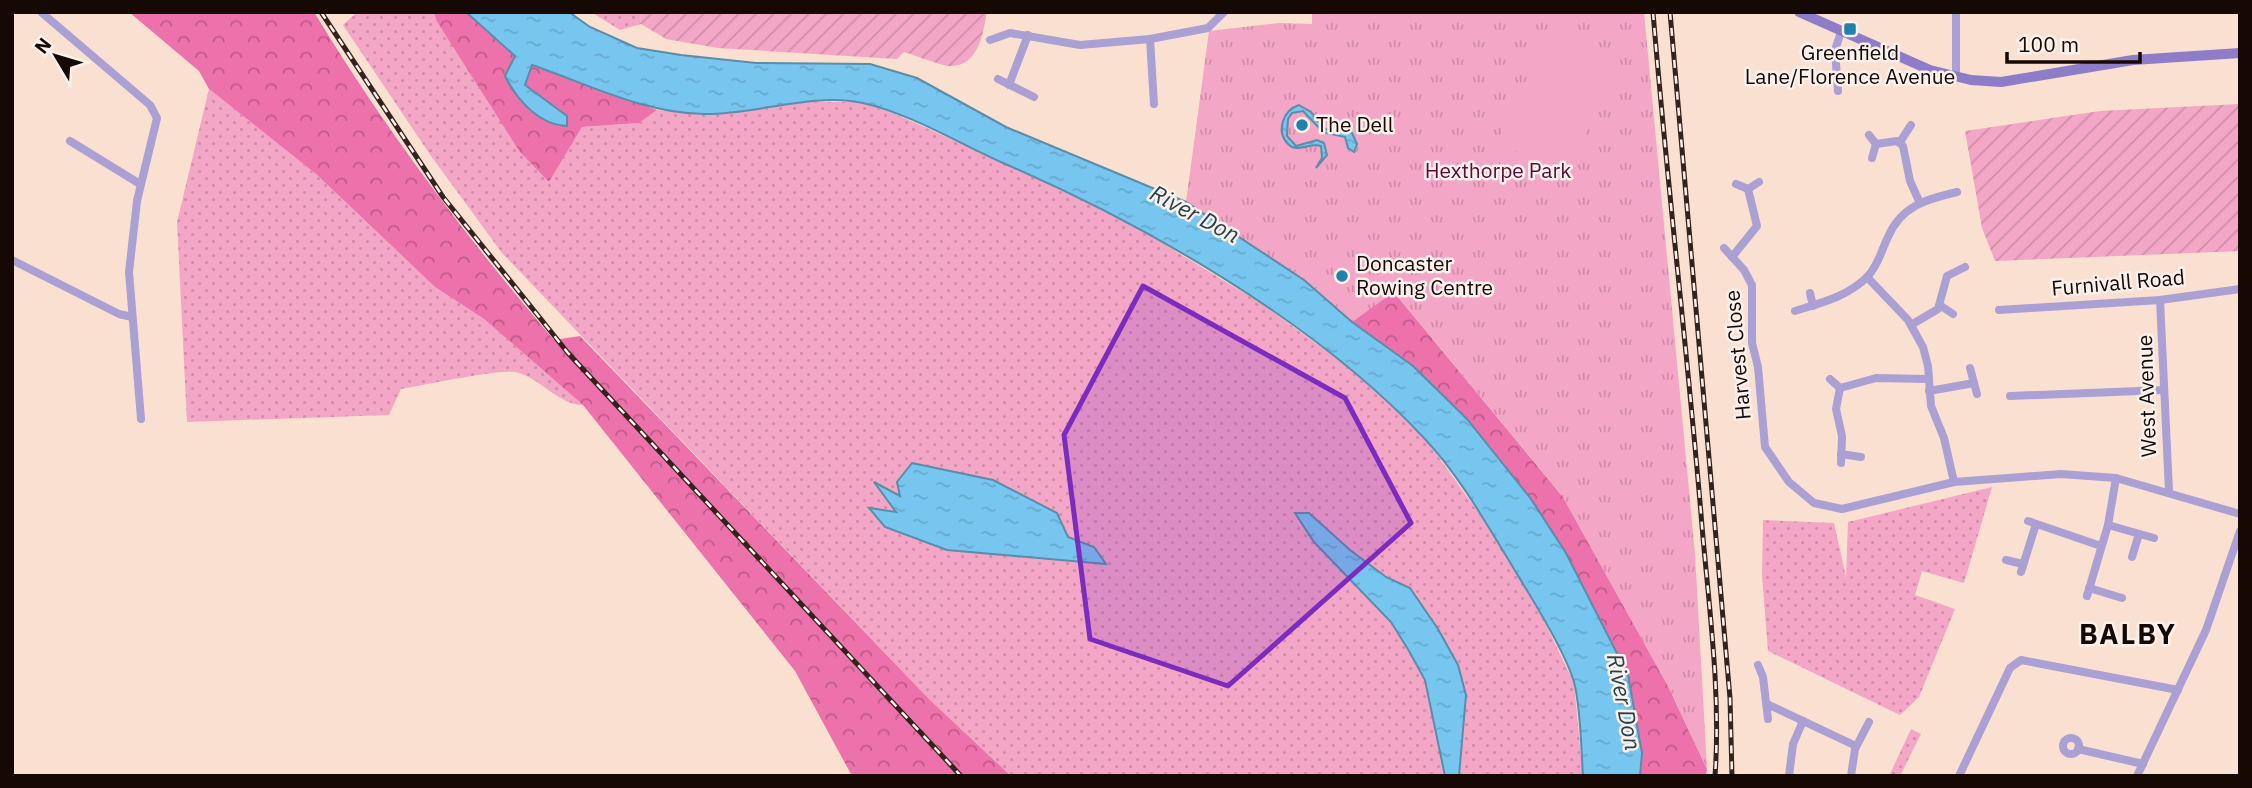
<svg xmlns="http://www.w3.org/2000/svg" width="2252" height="788" viewBox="0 0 2252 788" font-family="'IBM Plex Sans',sans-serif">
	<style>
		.grass { fill: url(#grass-dots); fill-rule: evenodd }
		.forest { fill: url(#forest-crowns) }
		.park { fill: url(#park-tufts) }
		.garden { fill: url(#garden-furrows) }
		.pitch { fill: #f4a6c6 }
		.water { fill: url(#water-ripples); stroke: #5a8da9; stroke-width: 2 }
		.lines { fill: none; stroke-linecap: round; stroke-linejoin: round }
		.street { stroke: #aaa0d3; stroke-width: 8 }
		.secondary { stroke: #8d7cc7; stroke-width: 10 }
		.rail-casing { stroke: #33231c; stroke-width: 5 }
		.rail { stroke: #faf1ec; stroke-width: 2.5; stroke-dasharray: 8; stroke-linecap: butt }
		.marked { fill: #7b2cbf; fill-opacity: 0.2; stroke: #7b2cbf; stroke-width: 5; stroke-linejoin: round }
		.poi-dot { fill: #2181ad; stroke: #faf1ec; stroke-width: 2.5 }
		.labels { text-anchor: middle; stroke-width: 5; stroke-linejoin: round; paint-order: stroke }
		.poi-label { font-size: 21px; fill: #160802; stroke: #faf1ec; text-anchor: start }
		.park-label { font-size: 21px; fill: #590a35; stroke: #faf1ec }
		.street-label { font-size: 21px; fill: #160802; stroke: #faf1ec }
		.water-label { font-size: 23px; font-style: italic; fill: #263f4d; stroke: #faf1ec }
		.district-label { font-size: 28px; font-weight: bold; letter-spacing: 2px; fill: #160802; stroke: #faf1ec }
	</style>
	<defs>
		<pattern id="grass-dots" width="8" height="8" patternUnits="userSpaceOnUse" patternTransform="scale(1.75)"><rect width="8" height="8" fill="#f4a6c6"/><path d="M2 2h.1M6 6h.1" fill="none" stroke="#d08da8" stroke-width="1.8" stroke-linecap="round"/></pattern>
		<pattern id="forest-crowns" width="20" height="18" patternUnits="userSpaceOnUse" patternTransform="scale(1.75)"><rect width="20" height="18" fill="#ed71aa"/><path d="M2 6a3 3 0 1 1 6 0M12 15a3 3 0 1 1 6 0" fill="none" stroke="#bf5b88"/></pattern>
		<pattern id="park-tufts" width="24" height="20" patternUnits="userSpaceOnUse" patternTransform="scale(1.75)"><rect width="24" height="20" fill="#f4a6c6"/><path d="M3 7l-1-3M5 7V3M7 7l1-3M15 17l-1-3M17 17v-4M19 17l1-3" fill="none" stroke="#d08da8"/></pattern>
		<pattern id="garden-furrows" width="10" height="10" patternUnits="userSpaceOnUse" patternTransform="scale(1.75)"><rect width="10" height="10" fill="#f4a6c6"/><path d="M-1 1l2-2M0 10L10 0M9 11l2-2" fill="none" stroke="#d08da8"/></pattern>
		<pattern id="water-ripples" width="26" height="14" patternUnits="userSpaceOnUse" patternTransform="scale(1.75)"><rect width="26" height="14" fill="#77c6f0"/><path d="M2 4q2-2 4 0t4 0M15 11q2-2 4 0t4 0" fill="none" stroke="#66a9cc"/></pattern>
	</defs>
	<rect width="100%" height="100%" fill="#fae0d0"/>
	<g class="grass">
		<path d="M 357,12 L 434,12 L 436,20 L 549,182 L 582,127 L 639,123 L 657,110 L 707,114 L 803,102 L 860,102 L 895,114 L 1043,180 L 1131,224 L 1262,304 L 1362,377 L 1427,441 L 1481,516 L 1538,608 L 1574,683 L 1583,776 L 1011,776 L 930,700 L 502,253 L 431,156 L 343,25 ZM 912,463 L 993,480 L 1057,513 L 1068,537 L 1094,547 L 870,509 L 896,513 L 876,484 L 900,496 Z"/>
		<polygon points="591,12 640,12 641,24 620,30"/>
		<path d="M 209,89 L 316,174 L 435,287 L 484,319 L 583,405 C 558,405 540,377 515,372 C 499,369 423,385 401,389 L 389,415 L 187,422 L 177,222 Z"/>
		<polygon points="1992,487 1964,583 1922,571 1915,595 1955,609 1919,697 1900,715 1768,651 1762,575 1763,520 1834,523 1846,577 1848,522"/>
		<polygon points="1911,729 1921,734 1900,776 1889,776"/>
	</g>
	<g class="forest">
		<path d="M 129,12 L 314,12 C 385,129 465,236 554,340 L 580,336 L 930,700 L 1011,776 L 852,776 L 795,671 L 583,405 L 484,319 L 435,287 L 316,174 L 209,89 L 199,71 Z"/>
		<polygon points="434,12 466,12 515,56 525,85 532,65 657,110 639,123 582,127 549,182 520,152 436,20"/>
		<polygon points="1393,291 1563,497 1668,686 1707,769 1706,776 1640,776 1642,753 1566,553 1529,497 1467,418 1413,366 1352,322"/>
	</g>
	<polygon class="park" points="1312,12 1644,12 1695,554 1707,769 1668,686 1563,497 1394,292 1352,322 1304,280 1186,202 1209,31 1279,23 1312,24"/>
	<g class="garden">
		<path d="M 640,12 L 987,12 C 983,32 979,66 951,66 C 945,67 914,55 904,52 L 897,59 L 718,48 L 666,39 L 641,24 Z"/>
		<polygon points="2240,104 2240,251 1995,261 1982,228 1965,131 2100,111"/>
	</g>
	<polygon class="pitch" points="1552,26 1621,58 1566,175 1497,142"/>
	<g class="water">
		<path d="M 466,12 L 569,12 L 590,27 L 637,48 L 681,55 L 756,63 L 870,64 L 917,78 L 1006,127 L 1186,202 L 1304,280 L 1352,322 L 1413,366 L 1467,419 L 1531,499 L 1566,553 L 1628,675 L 1642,753 L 1640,776 L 1583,776 C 1581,746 1581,715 1575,686 C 1568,656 1531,597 1514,569 C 1487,525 1460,476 1424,438 C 1317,323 1147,225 1003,163 C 958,143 911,114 863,103 C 812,92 755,115 704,114 C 643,113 588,84 532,65 L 525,85 L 567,116 L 567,126 C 539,125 517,100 505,76 L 515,56 Z"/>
		<path d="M 1299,105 L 1311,112 L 1325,129 L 1352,133 L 1357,144 L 1354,152 L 1348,148 L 1345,137 L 1323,132 L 1303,111 L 1292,113 L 1288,119 L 1287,136 L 1296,146 L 1317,140 L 1324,143 L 1327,155 L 1316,168 L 1322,158 L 1321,146 C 1311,142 1298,153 1289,145 C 1275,132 1283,110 1299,105 Z"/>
		<polygon points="912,463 993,480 1057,513 1068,537 1094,547 1106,564 947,550 885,527 869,508 896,512 874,482 900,496 897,482"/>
		<polygon points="1295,513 1309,513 1350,550 1386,577 1410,588 1438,629 1458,665 1466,695 1459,776 1445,776 1425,680 1409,651 1391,622 1314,542"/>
	</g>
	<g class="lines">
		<g class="street">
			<polyline points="41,12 150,105 157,118 137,201 129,272 141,419"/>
			<polyline points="1150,39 1154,104"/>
			<polyline points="990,40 1010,33 1080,45 1150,39 1208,28 1224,12"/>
			<polyline points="1956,77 1956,12"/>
			<polyline points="998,79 1034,97"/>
			<polyline points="1009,85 1028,35"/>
			<polyline points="1838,91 1835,50 1841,32"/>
			<polyline points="1869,135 1876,144 1872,158"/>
			<polyline points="70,141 140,184"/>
			<polyline points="1900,142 1911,125"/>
			<polyline points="1876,144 1897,141 1903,146 1910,181 1919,201"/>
			<polyline points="1736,184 1748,189 1759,182"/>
			<polyline points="1724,248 1744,270 1752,285 1752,343 1758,367 1765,447 1789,482 1814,503 1842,509 1954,482 2061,474 2116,478 2240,514"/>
			<polyline points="1732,257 1757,226 1748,189"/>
			<polyline points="12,260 119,314 132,317"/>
			<polyline points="1867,277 1908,320 1923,347 1928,366 1931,406 1944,438 1954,482"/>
			<polyline points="1810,293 1813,306"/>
			<polyline points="2160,300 2169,491"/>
			<polyline points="1941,306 1953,314"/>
			<polyline points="1999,310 2160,300 2240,289"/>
			<path d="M 1795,311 C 1821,303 1849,296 1868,276 C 1879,264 1881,251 1888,237 C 1901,206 1927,199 1957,192"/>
			<polyline points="1911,325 1938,309 1947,276 1965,267"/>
			<polyline points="1970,368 1977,394"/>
			<polyline points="1830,379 1840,388"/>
			<polyline points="1929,391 1974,383"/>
			<polyline points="2010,396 2164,390"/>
			<polyline points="1841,454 1861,457"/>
			<polyline points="1841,463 1842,436 1836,409 1840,388 1876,378 1929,379"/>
			<polyline points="2028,521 2101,546"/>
			<polyline points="2108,525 2154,538"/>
			<polyline points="2132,557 2139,534"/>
			<polyline points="2006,560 2023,564"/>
			<polyline points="2021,572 2036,524"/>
			<polyline points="2089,588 2122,598"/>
			<polyline points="2087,596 2108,525 2116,478"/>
			<polyline points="1758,665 1763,677 1768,719"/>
			<polyline points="1767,704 1856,746"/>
			<circle cx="2071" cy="746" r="8"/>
			<polyline points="2078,749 2143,764"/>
			<polyline points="1789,776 1793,744 1803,721"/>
			<polyline points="1851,776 1855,749 1869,722"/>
			<polyline points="1959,776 2010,668 2021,660 2178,690"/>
			<polyline points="2137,776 2206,630 2240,531"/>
		</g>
		<polyline class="secondary" points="1799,12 1930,70 1971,80 2001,82 2133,60 2240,53"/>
		<g class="rail-casing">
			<g id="rail">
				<polyline points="321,12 443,197 568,353 961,776"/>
				<path d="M 1653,12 C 1667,184 1688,355 1702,526 C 1709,608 1721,693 1715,776"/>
				<polyline points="1670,12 1730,698 1732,776"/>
			</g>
		</g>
		<use href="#rail" class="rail"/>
	</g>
	<path class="marked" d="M 1143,286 L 1345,398 L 1411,523 L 1228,686 L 1090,639 L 1064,435 Z"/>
	<g class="poi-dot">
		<rect x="1843" y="22" width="14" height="14" rx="3.5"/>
		<circle cx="1302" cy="125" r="7"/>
		<circle cx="1342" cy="276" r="7"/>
	</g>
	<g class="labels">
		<g class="poi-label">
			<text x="1850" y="60" text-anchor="middle">Greenfield<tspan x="1850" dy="24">Lane/Florence Avenue</tspan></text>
			<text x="1316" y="132">The Dell</text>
			<text x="1356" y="271">Doncaster<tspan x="1356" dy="24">Rowing Centre</tspan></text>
		</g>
		<g class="park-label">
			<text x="1498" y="178">Hexthorpe Park</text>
		</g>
		<g class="street-label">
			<text transform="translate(2118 283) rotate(-5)" y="7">Furnivall Road</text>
			<text transform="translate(1738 355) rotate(-95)" y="7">Harvest Close</text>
			<text transform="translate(2147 396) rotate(-92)" y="7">West Avenue</text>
		</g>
		<g class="water-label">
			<text transform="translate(1195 214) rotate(28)" y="8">River Don</text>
			<text transform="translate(1624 702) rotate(79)" y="8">River Don</text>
		</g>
		<g class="district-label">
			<text x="2128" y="644">BALBY</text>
		</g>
	</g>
	<rect width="2252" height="788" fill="none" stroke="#160802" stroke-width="28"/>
	<g transform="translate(56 56) rotate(308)" stroke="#faf1ec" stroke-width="5" paint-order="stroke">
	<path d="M0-5L12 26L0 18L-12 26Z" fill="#160802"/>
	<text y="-10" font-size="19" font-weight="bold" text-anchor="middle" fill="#160802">N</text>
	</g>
	<path d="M2007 52v10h133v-10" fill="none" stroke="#160802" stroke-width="3.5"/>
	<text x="2018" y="52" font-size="21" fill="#160802" stroke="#faf1ec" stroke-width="5" paint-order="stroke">100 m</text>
</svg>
